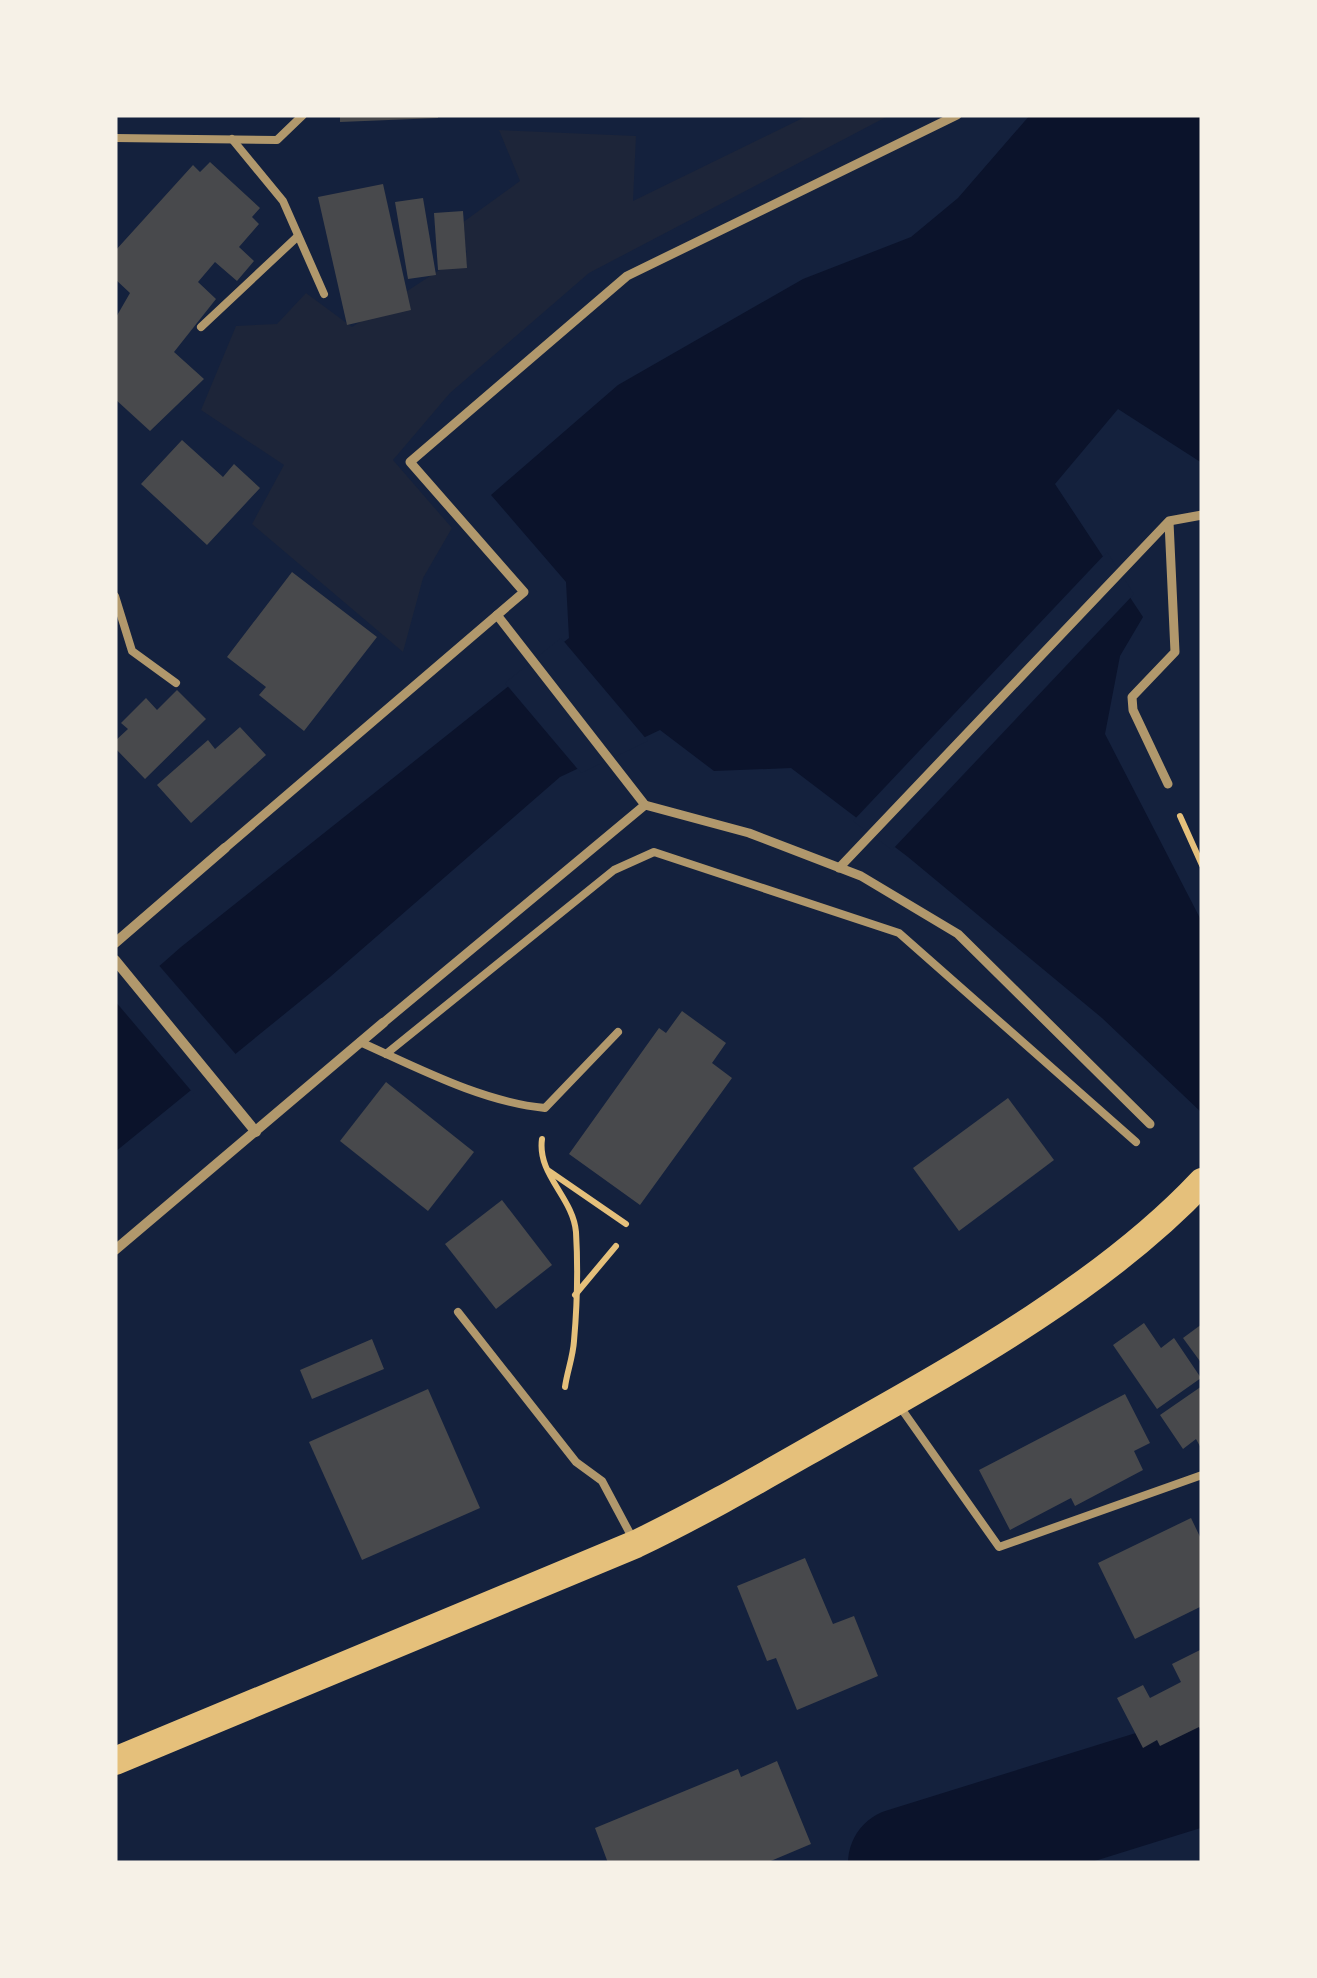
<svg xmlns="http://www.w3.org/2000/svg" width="1317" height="1978" viewBox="0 0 1317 1978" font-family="'Nunito Sans',sans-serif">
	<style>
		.green { fill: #1d2539 }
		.water { fill: #0b132b }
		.pier { fill: #14213d }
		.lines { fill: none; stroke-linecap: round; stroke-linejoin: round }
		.river { stroke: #0b132b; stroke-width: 110 }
		.building { fill: #48494c }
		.path { stroke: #e5c07b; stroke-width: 6 }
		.service { stroke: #b1986c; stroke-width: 8 }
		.pedestrian { stroke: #b1986c; stroke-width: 9 }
		.minor { stroke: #b1986c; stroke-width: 10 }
		.trunk { stroke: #e5c07b; stroke-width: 28 }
	</style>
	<rect width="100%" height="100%" fill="#14213d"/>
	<polygon class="green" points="809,115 890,115 589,273 450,393 393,460 452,528 423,578 403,652 252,524 284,465 201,410 236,326 277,324 306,293 352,327 467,252 455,228 520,181 499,130 636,136 633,201"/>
	<polygon class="water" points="1030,115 1202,115 1202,463 1118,409 1055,484 1143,617 1120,656 1105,734 1202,922 1202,1113 1102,1018 908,857 791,768 714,771 660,730 560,777 330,977 115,1152 115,1005 181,947 569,638 566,582 491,495 618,385 803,279 911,237 958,198"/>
	<g class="pier">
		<polygon points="1107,552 1134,594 892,850 853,821"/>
		<polygon points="561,638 648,741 581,773 505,683"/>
		<polygon points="156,962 239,1058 194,1094 115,1001"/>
	</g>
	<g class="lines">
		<polyline class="river" points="903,1863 1202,1770"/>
	</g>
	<g class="building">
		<polygon points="340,115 438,115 438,118 340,122"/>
		<polygon points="210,162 260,208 252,217 259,224 239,247 254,261 237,281 215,262 198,282 216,299 174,352 204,379 150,431 115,399 115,319 130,293 115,279 115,251 193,165 200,172"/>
		<polygon points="383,184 411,310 347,325 318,197"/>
		<polygon points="423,198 436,275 408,279 395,202"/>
		<polygon points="463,211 467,268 438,270 434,213"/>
		<polygon points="182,440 223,477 234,464 260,488 207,545 141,484"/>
		<polygon points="292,572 377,637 304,731 259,695 266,687 227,657"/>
		<polygon points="177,690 206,719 145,779 115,748 115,741 128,729 121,723 146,698 157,710"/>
		<polygon points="240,727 266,755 191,823 157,785 208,740 215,749"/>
		<polygon points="682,1011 726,1043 712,1063 732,1078 640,1205 569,1154 659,1028 666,1033"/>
		<polygon points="386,1082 474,1152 428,1211 340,1141"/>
		<polygon points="1008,1098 1054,1160 959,1231 913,1168"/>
		<polygon points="502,1200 552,1265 496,1309 445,1244"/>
		<polygon points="1144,1323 1161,1348 1174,1338 1201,1378 1157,1409 1113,1345"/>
		<polygon points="1202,1324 1202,1364 1183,1338"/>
		<polygon points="372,1339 384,1369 312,1399 300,1370"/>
		<polygon points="1202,1386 1202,1450 1196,1439 1183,1449 1160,1415"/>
		<polygon points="428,1389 480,1508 362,1560 309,1442"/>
		<polygon points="1125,1394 1150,1443 1134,1451 1143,1470 1075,1506 1071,1498 1010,1530 979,1470"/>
		<polygon points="1191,1518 1202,1541 1202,1606 1135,1639 1098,1563"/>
		<polygon points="805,1558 833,1624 854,1616 878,1676 797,1710 776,1658 767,1661 737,1586"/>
		<polygon points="1202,1649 1202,1733 1199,1727 1160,1746 1157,1740 1143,1748 1117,1698 1143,1685 1150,1698 1181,1682 1172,1664"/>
		<polygon points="777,1761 811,1844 766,1863 608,1863 595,1828 738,1769 741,1777"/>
	</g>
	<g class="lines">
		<g class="path">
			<polyline points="1180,816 1202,865"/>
			<path d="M 542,1139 C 537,1175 573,1197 576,1232 C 578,1266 577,1307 574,1341 C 573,1357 567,1372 565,1387"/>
			<polyline points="549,1171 626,1224"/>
			<polyline points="575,1295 616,1246"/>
		</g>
		<g class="service">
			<polyline points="115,138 277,140 303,115"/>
			<polyline points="232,139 283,201 324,294"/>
			<polyline points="201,327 297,237"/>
			<polyline points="115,596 132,651 176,683"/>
			<path d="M 360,1042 C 418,1068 482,1102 545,1108 L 618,1032"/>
			<polyline points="386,1054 614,870 654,852 899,933 1136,1142"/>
			<polyline points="458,1312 576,1462 602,1481 634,1541"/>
			<polyline points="898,1404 999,1547 1202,1475"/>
		</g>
		<g class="pedestrian">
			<polyline points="497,615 645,805"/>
			<polyline points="1168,784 1133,710 1132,697 1175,652 1169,522"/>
			<polyline points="225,848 524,592 410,462 627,276 957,115"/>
			<polyline points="839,868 1169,521 1202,515"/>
			<polyline points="383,1023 645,805 749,833 861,876 958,934 1150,1124"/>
		</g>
		<g class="minor">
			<polyline points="115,943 225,848"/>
			<polyline points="115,960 256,1132"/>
			<polyline points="115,1250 383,1023"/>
		</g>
		<path class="trunk" d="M 115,1761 L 636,1544 C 709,1509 778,1468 849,1428 C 968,1361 1108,1282 1202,1182"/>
	</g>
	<rect width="1317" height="1978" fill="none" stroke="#f6f1e7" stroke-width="235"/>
</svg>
